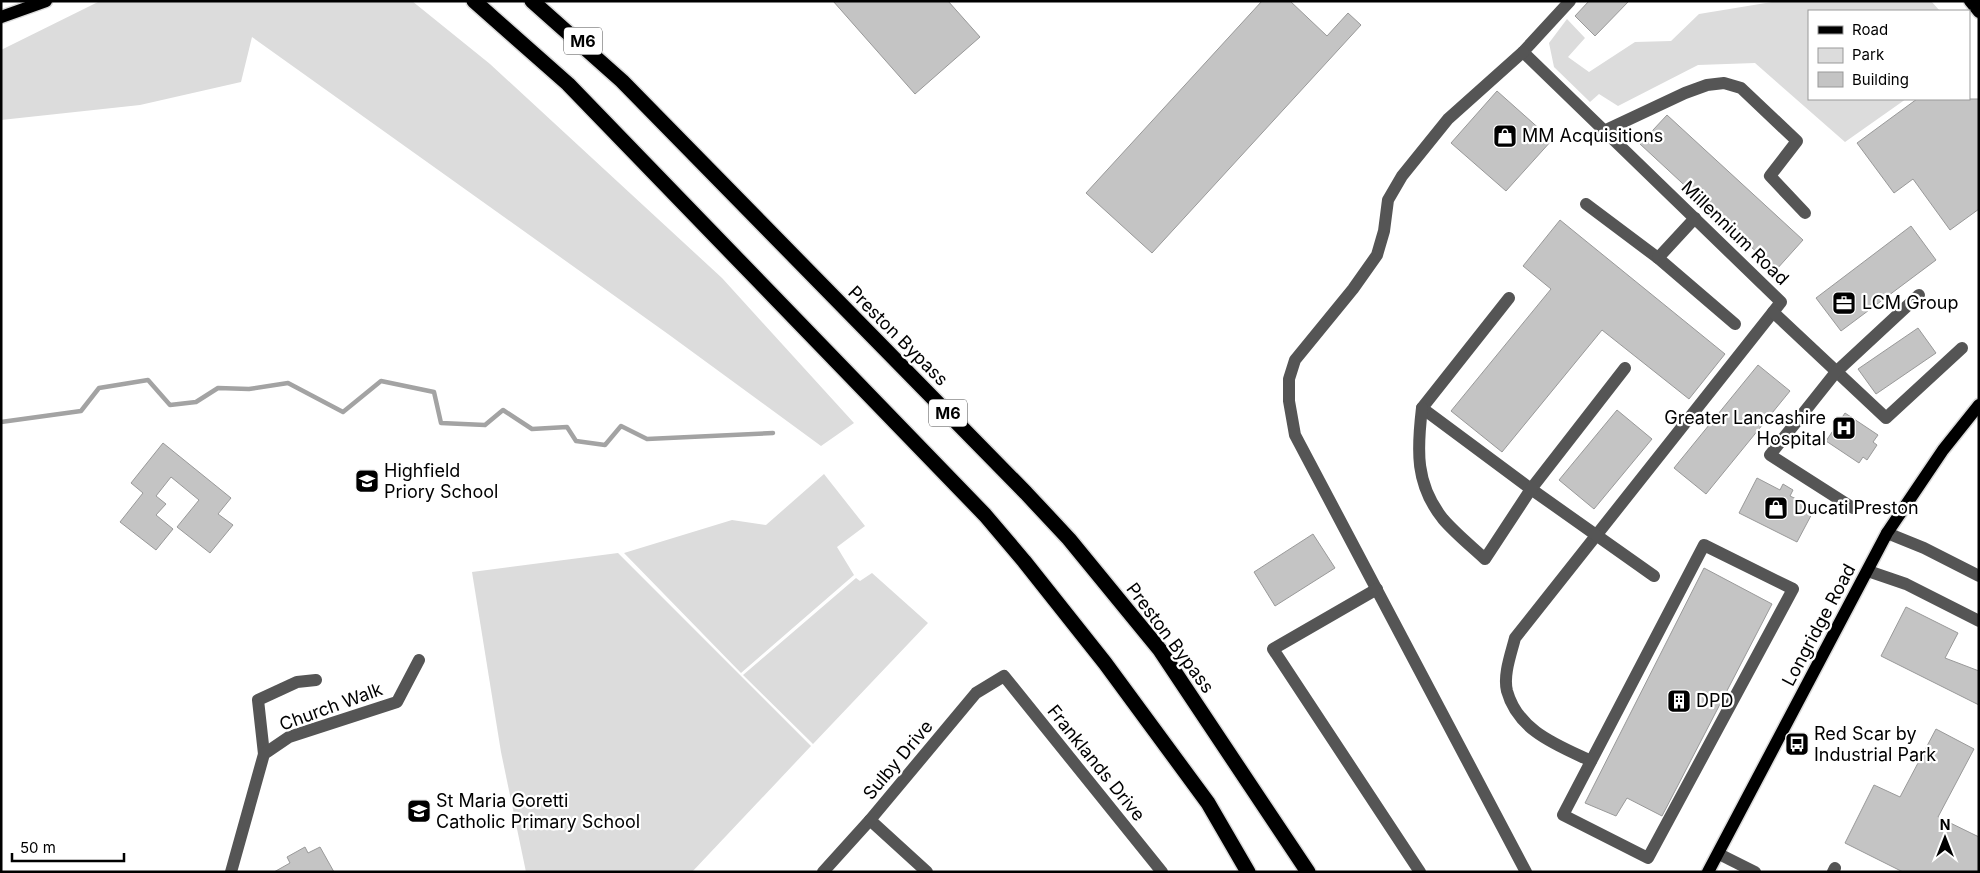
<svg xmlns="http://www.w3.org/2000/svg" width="1980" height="873" viewBox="0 0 1980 873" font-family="Inter,sans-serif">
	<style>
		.green { fill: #dcdcdc }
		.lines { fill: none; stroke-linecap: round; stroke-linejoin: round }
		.stream { stroke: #a3a3a3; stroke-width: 4.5 }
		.building { fill: #c4c4c4; stroke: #999 }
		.major-casing { stroke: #dbdbdb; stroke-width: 15 }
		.highway-casing { stroke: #dbdbdb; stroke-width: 18 }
		.minor { stroke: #555; stroke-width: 12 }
		.major { stroke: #000; stroke-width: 12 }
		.highway { stroke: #000; stroke-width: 15 }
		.labels { text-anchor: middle; stroke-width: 4.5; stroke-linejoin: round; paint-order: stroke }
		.shield { fill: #fff; stroke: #4c4c4c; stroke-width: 1 }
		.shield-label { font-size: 16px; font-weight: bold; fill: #000 }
		.poi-label { font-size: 18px; fill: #000; stroke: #fff; text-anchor: start }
		.street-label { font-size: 18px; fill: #000; stroke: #fff }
	</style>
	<rect width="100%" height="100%" fill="#fff"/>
	<g class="green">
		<polygon points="100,1 412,1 490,64 722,278 854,423 821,446 668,334 252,37 241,82 140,105 1,120 1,50"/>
		<polygon points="1778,1 1931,1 1940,11 1809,11 1809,99 1906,99 1845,142 1755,63 1698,65 1618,106 1599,94 1590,102 1554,67 1549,43 1567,19 1585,38 1568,57 1589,72 1635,42 1671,41 1699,14"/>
		<polygon points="824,474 865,526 837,547 854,575 741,673 624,553 732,520 766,525"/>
		<polygon points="618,553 811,746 692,872 526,872 501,752 472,572"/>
		<polygon points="872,573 928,623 813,744 743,675 856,578 860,581"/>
	</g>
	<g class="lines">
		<polyline class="stream" points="1,422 81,411 99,388 148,380 170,405 196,402 218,388 249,389 288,383 343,412 381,381 434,392 441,423 485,425 503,410 532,429 567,427 576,441 605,445 621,426 647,439 773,433"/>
	</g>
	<g class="building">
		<polygon points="833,1 948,1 980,37 915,94"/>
		<polygon points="1262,1 1290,1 1327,36 1348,13 1361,25 1152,253 1086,193"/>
		<polygon points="1589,1 1629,1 1595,36 1575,16"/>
		<polygon points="1497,91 1552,140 1506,191 1451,143"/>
		<polygon points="1917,99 1979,99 1979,209 1950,230 1913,179 1894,193 1857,143"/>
		<polygon points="1667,115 1803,240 1776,270 1640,144"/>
		<polygon points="1560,220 1725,354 1689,399 1602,330 1502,452 1451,411 1551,289 1523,266"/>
		<polygon points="1911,226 1936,260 1841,331 1816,298"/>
		<polygon points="1918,328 1936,353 1876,394 1858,369"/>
		<polygon points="1758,365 1790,391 1706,494 1674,468"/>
		<polygon points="1617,410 1652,439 1594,509 1559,480"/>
		<polygon points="1845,413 1878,435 1873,442 1877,445 1867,460 1863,457 1859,463 1826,441"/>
		<polygon points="163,443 231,498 218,514 233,525 210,553 177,527 199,500 171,477 156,496 166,504 156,515 173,529 156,550 120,522 143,493 131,483"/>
		<polygon points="1757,478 1780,490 1783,484 1793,490 1790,496 1815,508 1797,542 1739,513"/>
		<polygon points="1313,534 1335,568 1275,606 1254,572"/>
		<polygon points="1704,568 1772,604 1662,816 1627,798 1616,816 1585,803"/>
		<polygon points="1906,607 1958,633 1945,658 1979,671 1979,705 1881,656"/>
		<polygon points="1936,729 1974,749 1938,817 1979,837 1979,872 1903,872 1845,843 1874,785 1900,797"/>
		<polygon points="305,847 308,853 320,847 334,872 274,872 290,863 287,857"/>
	</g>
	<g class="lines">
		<g class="major-casing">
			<g id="major">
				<polyline points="1970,1 1979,12"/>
				<polyline points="1,17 46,1"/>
				<polyline points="1708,872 1887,533 1943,450 1979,405"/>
			</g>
		</g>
		<g class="highway-casing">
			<g id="highway">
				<polyline points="474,1 568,84 985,515 1024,561 1105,663 1208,803 1248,872"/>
				<polyline points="532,1 622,81 1026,493 1069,539 1160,650 1308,872"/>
			</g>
		</g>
		<g class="minor">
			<path d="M 1570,1 L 1523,52 L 1781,302 L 1515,638 C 1511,654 1503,675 1507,691 C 1518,731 1557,745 1591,761"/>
			<polyline points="1523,52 1448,119 1402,176 1388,200 1384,231 1377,255 1353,289 1295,360 1289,379 1289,401 1295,435 1526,872"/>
			<polyline points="1604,131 1685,93 1707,85 1724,83 1741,88 1797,141 1770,176 1805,213"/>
			<polyline points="1586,204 1658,258"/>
			<polyline points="1695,218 1658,258 1735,324"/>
			<polyline points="1509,298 1422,408 1531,489 1654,576"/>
			<polyline points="1773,312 1886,418 1962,348"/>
			<path d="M 1422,408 C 1417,450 1415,484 1443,519 C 1455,533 1471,546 1485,559 L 1531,489 L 1625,368"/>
			<polyline points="1853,508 1770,455 1836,372 1919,295"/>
			<polyline points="1887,533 1924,548 1979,576"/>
			<polygon points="1704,545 1793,589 1648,858 1563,815"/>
			<polyline points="1868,571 1906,584 1979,621"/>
			<polyline points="1377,589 1273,649 1420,872"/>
			<polyline points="264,754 258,700 297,682 316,680"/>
			<polyline points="870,820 927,872"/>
			<polyline points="1719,854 1755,872"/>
			<polyline points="231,872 264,754 289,737 397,702 419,660"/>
			<polyline points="823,872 870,820 976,693 1004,676 1162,872"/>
			<polyline points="1833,872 1835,868"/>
		</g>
		<use href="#major" class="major"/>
		<use href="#highway" class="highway"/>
	</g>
	<defs>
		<g id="shop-square" transform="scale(1.25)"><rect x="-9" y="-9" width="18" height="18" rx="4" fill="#000" stroke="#fff"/><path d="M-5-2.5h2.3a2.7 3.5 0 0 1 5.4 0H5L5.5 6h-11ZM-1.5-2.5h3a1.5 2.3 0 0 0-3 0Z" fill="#fff"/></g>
		<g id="office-square" transform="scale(1.25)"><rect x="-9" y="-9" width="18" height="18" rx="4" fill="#000" stroke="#fff"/><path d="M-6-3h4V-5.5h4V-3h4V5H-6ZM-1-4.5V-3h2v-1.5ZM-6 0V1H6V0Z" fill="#fff"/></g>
		<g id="hospital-square" transform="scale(1.25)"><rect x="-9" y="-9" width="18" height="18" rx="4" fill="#000" stroke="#fff"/><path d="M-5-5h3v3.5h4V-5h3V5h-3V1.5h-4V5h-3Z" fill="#fff"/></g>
		<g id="school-square" transform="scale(1.25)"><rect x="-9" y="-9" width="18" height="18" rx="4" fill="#000" stroke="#fff"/><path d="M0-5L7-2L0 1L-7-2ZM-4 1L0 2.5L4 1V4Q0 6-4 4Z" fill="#fff"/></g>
		<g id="building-square" transform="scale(1.25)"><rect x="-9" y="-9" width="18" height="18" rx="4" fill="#000" stroke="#fff"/><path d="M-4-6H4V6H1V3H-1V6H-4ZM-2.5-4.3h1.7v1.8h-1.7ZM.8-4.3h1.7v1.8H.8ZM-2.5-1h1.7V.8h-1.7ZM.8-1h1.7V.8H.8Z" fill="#fff"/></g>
		<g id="bus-square" transform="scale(1.25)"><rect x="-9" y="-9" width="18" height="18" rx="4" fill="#000" stroke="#fff"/><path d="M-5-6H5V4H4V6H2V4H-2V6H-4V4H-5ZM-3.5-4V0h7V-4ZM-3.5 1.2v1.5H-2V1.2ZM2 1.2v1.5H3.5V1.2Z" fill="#fff"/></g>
	</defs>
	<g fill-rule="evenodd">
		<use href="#shop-square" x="1505" y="136"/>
		<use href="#office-square" x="1844" y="303"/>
		<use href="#hospital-square" x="1844" y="428"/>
		<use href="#school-square" x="367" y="481"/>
		<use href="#shop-square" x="1776" y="508"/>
		<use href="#building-square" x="1679" y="701"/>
		<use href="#bus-square" x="1797" y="744"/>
		<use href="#school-square" x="419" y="811"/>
	</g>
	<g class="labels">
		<g class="shield">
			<rect x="564" y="27.5" width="38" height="27" rx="4"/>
			<rect x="929" y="399.5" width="38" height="27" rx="4"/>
		</g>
		<g class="shield-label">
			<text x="583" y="47">M6</text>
			<text x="948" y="419">M6</text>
		</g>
		<g class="poi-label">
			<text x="1522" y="142">MM Acquisitions</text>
			<text x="1862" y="309">LCM Group</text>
			<text x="1826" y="424" text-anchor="end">Greater Lancashire<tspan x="1826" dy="21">Hospital</tspan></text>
			<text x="384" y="477">Highfield<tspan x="384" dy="21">Priory School</tspan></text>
			<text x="1794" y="514">Ducati Preston</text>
			<text x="1696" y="707">DPD</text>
			<text x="1814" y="740">Red Scar by<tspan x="1814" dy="21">Industrial Park</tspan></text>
			<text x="436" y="807">St Maria Goretti<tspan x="436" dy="21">Catholic Primary School</tspan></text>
		</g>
		<g class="street-label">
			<text transform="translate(1735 233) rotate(44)" y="6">Millennium Road</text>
			<text transform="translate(898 336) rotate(45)" y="6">Preston Bypass</text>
			<text transform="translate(1819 625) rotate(-62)" y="6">Longridge Road</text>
			<text transform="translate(1170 638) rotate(53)" y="6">Preston Bypass</text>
			<text transform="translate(331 707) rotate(-20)" y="6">Church Walk</text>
			<text transform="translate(898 760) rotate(-50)" y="6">Sulby Drive</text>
			<text transform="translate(1096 763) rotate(51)" y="6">Franklands Drive</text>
		</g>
	</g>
	<rect width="1980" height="873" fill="none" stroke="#000000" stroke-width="5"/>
	<rect x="1808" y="10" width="162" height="90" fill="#ffffff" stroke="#999999"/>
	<rect x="1818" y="26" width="25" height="8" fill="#000000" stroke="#999999"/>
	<text x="1852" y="35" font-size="15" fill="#000000">Road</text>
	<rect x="1818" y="48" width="25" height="15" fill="#dcdcdc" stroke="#999999"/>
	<text x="1852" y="60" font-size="15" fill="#000000">Park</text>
	<rect x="1818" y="72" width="25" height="15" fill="#c4c4c4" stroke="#999999"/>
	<text x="1852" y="85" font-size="15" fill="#000000">Building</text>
	<g transform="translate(1945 838)" stroke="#ffffff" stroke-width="4" paint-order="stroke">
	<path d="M0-4L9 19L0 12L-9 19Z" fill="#000000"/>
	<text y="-8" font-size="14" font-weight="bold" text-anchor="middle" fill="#000000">N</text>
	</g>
	<path d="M12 853v8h112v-8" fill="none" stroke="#000000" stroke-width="2.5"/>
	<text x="20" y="853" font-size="15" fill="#000000" stroke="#ffffff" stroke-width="4" paint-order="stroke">50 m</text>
</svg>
